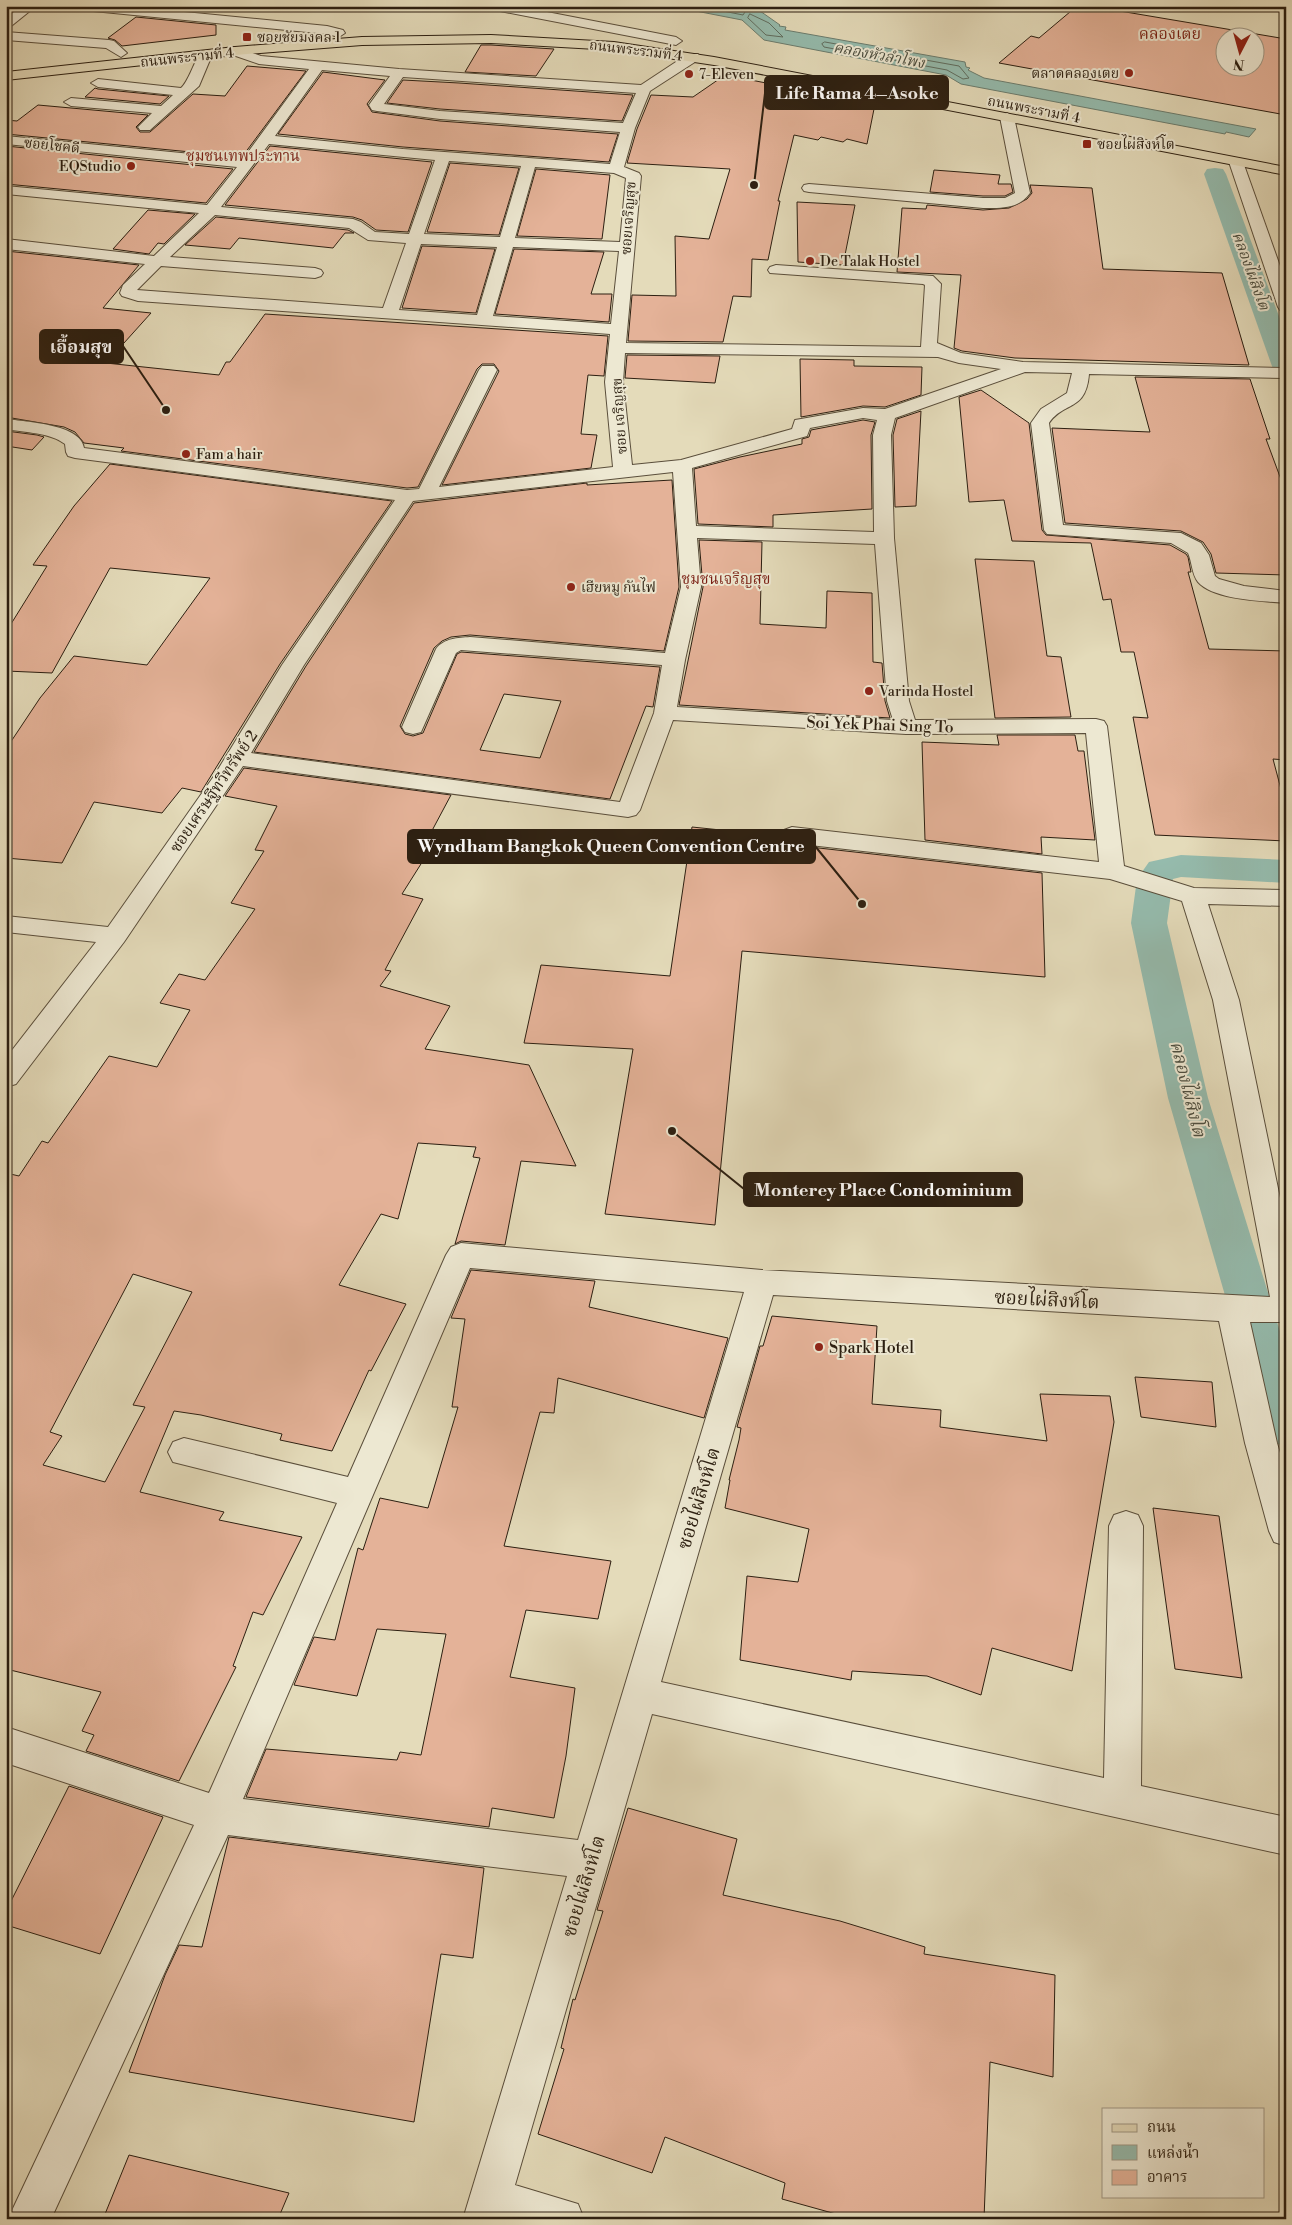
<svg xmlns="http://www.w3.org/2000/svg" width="1292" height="2225" viewBox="0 0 1292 2225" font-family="'Libre Bodoni','Noto Serif Thai',serif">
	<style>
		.water { fill: #95bbad; stroke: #6b7d6f }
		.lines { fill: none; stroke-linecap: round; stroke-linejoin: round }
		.shore { stroke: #606d5f; stroke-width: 1 }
		.canal { fill: #95bbad; fill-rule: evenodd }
		.building { fill: #e4b298; stroke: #2c1f11; fill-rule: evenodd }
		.minor-casing { stroke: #5a4e3b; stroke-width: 2 }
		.major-casing { stroke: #2c1f11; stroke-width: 2 }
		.minor { fill: #ede8d2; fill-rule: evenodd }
		.major { fill: #e4dbba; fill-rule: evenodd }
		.poi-dot { fill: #8f2418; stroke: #ede8d2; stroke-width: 2 }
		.labels { text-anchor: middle; stroke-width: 4; stroke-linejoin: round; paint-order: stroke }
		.far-poi-label { font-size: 14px; fill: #2c1f11; stroke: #ede8d2; text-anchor: start }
		.far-street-label { font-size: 14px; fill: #2c1f11; stroke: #ede8d2 }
		.far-water-label { font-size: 15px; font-style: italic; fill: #4c4e40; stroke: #ede8d2 }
		.far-neighbourhood-label { font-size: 15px; fill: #7a1f14; stroke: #ede8d2 }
		.far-quarter-label { font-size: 16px; fill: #7a1f14; stroke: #ede8d2 }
		.street-label { font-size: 16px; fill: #2c1f11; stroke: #ede8d2 }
		.poi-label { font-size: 16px; fill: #2c1f11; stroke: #ede8d2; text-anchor: start }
		.water-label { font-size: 18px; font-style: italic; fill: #4c4e40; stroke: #ede8d2 }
		.near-street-label { font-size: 19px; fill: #2c1f11; stroke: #ede8d2 }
		.leader { fill: none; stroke: #2c1f11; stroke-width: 2 }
		.callout-dot { fill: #2c1f11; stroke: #ede8d2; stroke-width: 2 }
		.callout { fill: #2c1f11; stroke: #2c1f11; stroke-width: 2 }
		.callout-label { font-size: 18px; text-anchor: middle; font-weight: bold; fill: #fff }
	</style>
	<rect width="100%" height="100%" fill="#e4dbba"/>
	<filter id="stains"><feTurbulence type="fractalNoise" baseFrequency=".004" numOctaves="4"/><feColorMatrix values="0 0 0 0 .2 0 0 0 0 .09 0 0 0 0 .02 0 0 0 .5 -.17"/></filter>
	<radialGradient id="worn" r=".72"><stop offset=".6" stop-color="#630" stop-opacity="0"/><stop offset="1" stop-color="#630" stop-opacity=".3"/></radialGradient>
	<polygon class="water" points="670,6 738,6 760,11 780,25 779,26 786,27 785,30 965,62 966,67 970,68 968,70 984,78 1256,129 1249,137 1226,132 1225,134 961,84 946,75 764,40 742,20"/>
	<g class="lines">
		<g class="shore">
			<polyline points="698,6 743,15 745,12 744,6"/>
			<polygon points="750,14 769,23 783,37 766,35 748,18"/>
			<polygon points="825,42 959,66 969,78 963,79 947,70 824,47 822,44"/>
		</g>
		<g class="canal">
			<polygon points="1215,168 1223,169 1226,174 1286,335 1286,376 1277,374 1273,369 1204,174 1207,169"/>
			<polygon points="1181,855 1286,860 1286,883 1181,877 1173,879 1167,923 1208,1098 1286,1351 1286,1447 1270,1441 1263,1427 1168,1098 1131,923 1137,879 1149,862"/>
		</g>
	</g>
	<g class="building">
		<path d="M 1077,6 L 1090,6 L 1286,39 L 1286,115 L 999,63 L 1031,36 L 1039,38 ZM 1224,38 L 1254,38 L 1254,68 L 1224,68 Z"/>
		<polygon points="136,17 216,25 216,35 122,46 115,40 108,38"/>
		<polygon points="481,45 491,45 554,49 536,76 465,72"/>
		<polygon points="247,66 306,71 242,157 6,134 6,120 17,121 38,105 148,115 136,127 140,132 150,132 193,94 225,96"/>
		<polygon points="323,72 385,80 367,104 372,112 440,121 618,134 609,162 403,147 278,134"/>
		<polygon points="725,75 828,95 823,98 874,109 867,144 847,139 843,142 821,137 818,140 794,135 778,201 780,201 768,260 752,259 751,297 733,296 723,342 628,341 632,295 676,296 675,236 709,239 730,169 627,163 637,129 651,95 693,97"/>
		<polygon points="403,80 459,83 633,95 622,121 440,109 387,103"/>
		<polygon points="95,88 98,89 169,96 160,104 85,97"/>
		<polygon points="6,146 233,169 206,203 6,184"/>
		<polygon points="270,146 432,162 408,232 376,230 362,220 353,217 225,205"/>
		<polygon points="450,163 519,168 499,235 427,232"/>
		<polygon points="536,169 610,175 602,239 517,236"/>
		<polygon points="934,170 1000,175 998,184 1011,184 1013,192 1005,196 983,196 930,192"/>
		<polygon points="1030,185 1092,188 1103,269 1222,273 1249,365 1015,358 962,351 954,348 961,275 897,272 902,208 926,209 927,205 983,210 1009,208 1027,199 1032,193"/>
		<polygon points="797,202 855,205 843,265 798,262"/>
		<polygon points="148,210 195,214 164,244 158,243 149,254 113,249"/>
		<polygon points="216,217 348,230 354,233 345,233 333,248 239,238 230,249 185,245"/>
		<polygon points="422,246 495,249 476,313 402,308"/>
		<polygon points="514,249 604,252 591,294 612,294 609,322 495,314"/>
		<polygon points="6,251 139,265 103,308 151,313 106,363 219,375 226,362 230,362 265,314 608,336 604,376 588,375 581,434 597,435 591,468 442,485 499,371 494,364 482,364 477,369 418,487 407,488 121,451 124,448 84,443 75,432 64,427 6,417"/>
		<polygon points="627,355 720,356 715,383 625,378"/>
		<polygon points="800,359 854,360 854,366 922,367 921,395 885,407 863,406 801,417"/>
		<polygon points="1135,377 1250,379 1270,439 1266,439 1286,493 1286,575 1216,573 1211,554 1203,542 1181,531 1065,523 1052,428 1150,432"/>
		<polygon points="981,390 1029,423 1042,530 1046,535 1170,545 1186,554 1188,557 1191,572 1188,572 1209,649 1286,651 1286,760 1273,759 1286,808 1286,841 1155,835 1133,717 1148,718 1134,652 1121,652 1111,599 1103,600 1091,543 1012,541 1004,500 969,502 959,397"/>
		<polygon points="921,411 916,506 895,507 893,435 897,419"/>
		<polygon points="863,420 875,422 871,435 872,509 773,515 773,527 698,524 694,469 740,457 802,444 802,439 809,437 811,430"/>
		<polygon points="6,431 37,435 44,437 32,450 6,446"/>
		<polygon points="110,464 392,501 280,664 201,792 182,788 162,813 94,802 62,863 6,858 6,749 40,698 74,656 147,665 210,578 110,568 52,673 6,671 6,632 47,566 33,565 74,506"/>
		<path d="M 672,480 L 679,587 L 664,651 L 470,635 L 451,637 L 442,641 L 434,648 L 400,726 L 405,734 L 413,736 L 423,733 L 457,654 L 461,652 L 660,667 L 653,707 L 646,706 L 610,799 L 254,752 L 306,666 L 414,503 L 587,483 L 587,485 ZM 504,694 L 561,701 L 540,758 L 480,750 Z"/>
		<polygon points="699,540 762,542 760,624 826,628 827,591 872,593 873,662 882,663 885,701 890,718 679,705 703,587"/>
		<polygon points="975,559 1034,561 1047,656 1061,657 1071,717 995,718"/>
		<polygon points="997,735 1075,735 1078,751 1084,751 1095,840 1041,837 1042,854 925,840 922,742 999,745"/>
		<path d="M 244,768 L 451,795 L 419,855 L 426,856 L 402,894 L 423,899 L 385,970 L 391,971 L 380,986 L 450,1006 L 425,1049 L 529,1065 L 576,1166 L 521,1161 L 505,1245 L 461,1241 L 455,1244 L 480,1158 L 473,1157 L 476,1147 L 418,1143 L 398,1219 L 381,1214 L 339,1285 L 406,1304 L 371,1371 L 369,1370 L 332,1451 L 280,1440 L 282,1434 L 201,1415 L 174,1411 L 140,1492 L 224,1512 L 219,1520 L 302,1537 L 263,1615 L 253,1612 L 233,1666 L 236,1667 L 179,1781 L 86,1751 L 94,1735 L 82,1731 L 101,1692 L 6,1669 L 6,1173 L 19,1176 L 42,1141 L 48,1143 L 109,1056 L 157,1067 L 190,1010 L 160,1003 L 179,974 L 205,980 L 255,909 L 231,903 L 264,851 L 255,850 L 277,806 L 225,796 ZM 133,1274 L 192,1292 L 133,1405 L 145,1407 L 105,1482 L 43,1465 L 62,1436 L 50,1432 Z"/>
		<polygon points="692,827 778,836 783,842 792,845 1042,873 1045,977 742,951 715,1225 605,1214 633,1049 524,1043 541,965 670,976"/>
		<polygon points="471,1270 595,1281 589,1307 728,1338 704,1418 558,1378 554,1413 540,1412 504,1546 611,1561 598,1619 526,1610 510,1677 575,1688 566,1756 554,1818 492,1808 489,1827 246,1797 266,1749 397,1760 400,1752 421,1755 446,1634 377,1629 357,1696 294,1685 314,1637 335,1640 358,1548 363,1550 380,1498 428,1508 458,1407 452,1407 465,1319 451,1318"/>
		<polygon points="772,1316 877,1326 872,1404 941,1410 940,1427 1047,1441 1040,1394 1110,1396 1114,1422 1072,1671 992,1648 981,1695 927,1676 852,1671 851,1680 740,1660 747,1576 798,1582 809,1529 725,1508 730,1480 729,1480 739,1440 741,1428 737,1427 760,1346 763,1346"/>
		<polygon points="1135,1377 1212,1382 1216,1427 1141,1417"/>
		<polygon points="1153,1508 1219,1516 1242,1678 1175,1669"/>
		<polygon points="69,1786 163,1817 100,1954 6,1925 6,1911"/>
		<polygon points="628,1808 737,1839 723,1895 840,1921 925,1947 924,1954 1055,1975 1053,2077 990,2062 984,2219 854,2219 782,2199 785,2183 665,2137 652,2173 538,2134 564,2049 561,2048 573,1999 575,2000 603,1911 597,1910"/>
		<polygon points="229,1837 484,1868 473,1958 441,1954 414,2122 129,2072 165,1975 179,1945 202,1947"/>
		<polygon points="129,2155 289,2193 278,2219 103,2219"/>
	</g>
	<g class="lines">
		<g class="minor-casing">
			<g id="minor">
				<polygon points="22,6 36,6 10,27 6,28 6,18"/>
				<polygon points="77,6 123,6 327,26 343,30 345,33 339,37 327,34 83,10"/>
				<polygon points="489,6 516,6 676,37 682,41 676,45 495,10"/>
				<polygon points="6,32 109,40 114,41 127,53 121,57 106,48 6,40"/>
				<path d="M 235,47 L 261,56 L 399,69 L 641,85 L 688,54 L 698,54 L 700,57 L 698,60 L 650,91 L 635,128 L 624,167 L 639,173 L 641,176 L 626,343 L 921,347 L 925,285 L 923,284 L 770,273 L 768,270 L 770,267 L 776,265 L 933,276 L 941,284 L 937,343 L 961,353 L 1023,362 L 1286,368 L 1286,378 L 1089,374 C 1086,412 1064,401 1049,423 L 1063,525 L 1181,533 L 1201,543 L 1209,555 L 1215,576 L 1219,579 L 1244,586 L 1286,591 L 1286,603 C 1263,601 1214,600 1198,582 C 1192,575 1192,562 1188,553 L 1171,543 L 1047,534 L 1044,530 L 1031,423 L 1041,409 L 1067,393 L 1072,373 L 1025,372 L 895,418 L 891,435 L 894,538 L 909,701 L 915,720 L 1096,719 L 1104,721 L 1107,726 L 1124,866 L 1194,888 L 1286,890 L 1286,906 L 1208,904 L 1239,1000 L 1286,1227 L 1286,1320 L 1280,1322 L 1250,1322 L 1277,1443 L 1286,1473 L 1286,1546 L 1274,1542 L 1269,1531 L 1245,1443 L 1219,1321 L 773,1295 L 661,1682 L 1104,1778 L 1109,1526 L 1114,1515 L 1126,1511 L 1138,1515 L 1143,1526 L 1141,1786 L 1286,1817 L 1286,1855 L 652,1714 L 515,2185 L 578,2204 L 584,2219 L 463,2219 L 567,1876 L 228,1835 L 51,2219 L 8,2219 L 194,1825 L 6,1763 L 6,1727 L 209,1793 L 337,1503 L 173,1462 L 168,1452 L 173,1442 L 184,1438 L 348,1477 L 446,1255 L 451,1247 L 461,1243 L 762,1270 L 1270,1297 L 1213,1000 L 1182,901 L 1110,879 L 792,843 L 784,840 L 780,835 L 784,830 L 792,827 L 1099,862 L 1086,733 L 906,734 L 673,720 L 640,810 L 636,815 L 628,817 L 243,766 L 124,942 L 16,1084 L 6,1087 L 6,1058 L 96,942 L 6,932 L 6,916 L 108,927 L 214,776 L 282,665 L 395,500 L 75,458 L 68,456 L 66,452 L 65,444 C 49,432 26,433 6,429 L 6,419 C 26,422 81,424 84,448 L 407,490 L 419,489 L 479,370 L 482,366 L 494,366 L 497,370 L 439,487 L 613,467 L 605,382 L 610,334 L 138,301 L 122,296 L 120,293 L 123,285 L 145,264 L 6,249 L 6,239 L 154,256 L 199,213 L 6,194 L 6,186 L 207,205 L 237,167 L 6,144 L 6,136 L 243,159 L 309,69 L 259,64 L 230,54 L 229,51 L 230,48 ZM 322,70 L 390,76 L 369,105 L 372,110 L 377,111 L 440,119 L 620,132 L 610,164 L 403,149 L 275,136 ZM 403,77 L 636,93 L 623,123 L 440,111 L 384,104 ZM 269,144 L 435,160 L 409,234 L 375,232 L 361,222 L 353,219 L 221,207 ZM 449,161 L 521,166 L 500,237 L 424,234 ZM 535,167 L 614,173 L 626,178 L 620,242 L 515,238 ZM 215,215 L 349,228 L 368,240 L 406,243 L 383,308 L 137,290 L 161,266 L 315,278 L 321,276 L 323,273 L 321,270 L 315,268 L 170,257 ZM 421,244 L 497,247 L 477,315 L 399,310 ZM 513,247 L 619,251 L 611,324 L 493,316 ZM 625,353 L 938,357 L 959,363 L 1001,369 L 885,409 L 863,408 L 801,419 L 795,420 L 792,429 L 681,460 L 632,465 L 623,382 ZM 863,418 L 877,420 L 873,435 L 874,532 L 696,526 L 692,468 L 807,436 L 810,428 ZM 673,472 L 681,587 L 665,653 L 470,637 C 458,638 444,638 436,649 L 402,727 L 405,732 L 413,734 L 421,732 L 456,653 L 461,650 L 662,665 L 654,713 L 620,802 L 251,753 L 304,665 L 413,501 ZM 697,538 L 875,544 L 887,701 L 893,720 L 677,707 L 685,660 L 701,587 ZM 470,1268 L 744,1292 L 578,1840 L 243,1799 Z"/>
				<path d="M 205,51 L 212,55 L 199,86 L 150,130 L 140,130 L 138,127 L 152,113 L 71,106 L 64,102 L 71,98 L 161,106 L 173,95 L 98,87 L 91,83 L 98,79 L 181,88 C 191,79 195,54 205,51 Z"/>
				<path d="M 1007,113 L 1014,117 L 1030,193 C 1019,209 1001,208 983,208 L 809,192 L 804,191 L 802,188 L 804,185 L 809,184 L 983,198 L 1005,198 L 1015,193 L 1000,117 Z"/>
				<polygon points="1236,158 1243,162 1286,283 1286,312 1280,310 1278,307 1229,162"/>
			</g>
		</g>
		<g class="major-casing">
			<polygon id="major" points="491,35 614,42 714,57 1286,167 1286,175 714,65 614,50 491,43 362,45 235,55 6,80 6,72 235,47 362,37"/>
		</g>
		<use href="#minor" class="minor"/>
		<use href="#major" class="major"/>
	</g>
	<g class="poi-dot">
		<rect x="242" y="32" width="10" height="10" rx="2.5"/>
		<circle cx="1129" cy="73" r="5"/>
		<circle cx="689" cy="74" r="5"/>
		<rect x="1082" y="139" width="10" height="10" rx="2.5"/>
		<circle cx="131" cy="166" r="5"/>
		<circle cx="810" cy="261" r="5"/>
		<circle cx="186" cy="454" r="5"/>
		<circle cx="571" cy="587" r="5"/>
		<circle cx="869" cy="691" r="5"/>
		<circle cx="819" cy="1347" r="5"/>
	</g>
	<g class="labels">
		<g class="far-poi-label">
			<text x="257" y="42">ซอยชัยมงคล 1</text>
			<text x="1119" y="78" text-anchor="end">ตลาดคลองเตย</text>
			<text x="699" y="79">7-Eleven</text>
			<text x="1097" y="149">ซอยไผ่สิงห์โต</text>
			<text x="121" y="171" text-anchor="end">EQStudio</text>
			<text x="820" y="266">De Talak Hostel</text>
			<text x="196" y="459">Fam a hair</text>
			<text x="581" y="592">เฮียหมู กันไฟ</text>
			<text x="879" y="696">Varinda Hostel</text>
		</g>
		<g class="far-street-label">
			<text transform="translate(636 50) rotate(7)" y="5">ถนนพระรามที่ 4</text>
			<text transform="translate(187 57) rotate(-6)" y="5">ถนนพระรามที่ 4</text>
			<text transform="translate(1034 109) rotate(11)" y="5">ถนนพระรามที่ 4</text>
			<text transform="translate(52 145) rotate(6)" y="5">ซอยโชคดี</text>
			<text transform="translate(628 218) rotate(-86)" y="5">ซอยเจริญสุข</text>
			<text transform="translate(619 416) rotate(-94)" y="5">ซอย เจริญสุข</text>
		</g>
		<g class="far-water-label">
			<text transform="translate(879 55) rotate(10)" y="5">คลองหัวลำโพง</text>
			<text transform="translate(1251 271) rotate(70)" y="5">คลองไผ่สิงโต</text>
		</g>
		<g class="far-neighbourhood-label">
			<text x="243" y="161">ชุมชนเทพประทาน</text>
			<text x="726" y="584">ชุมชนเจริญสุข</text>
		</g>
		<g class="far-quarter-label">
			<text x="1170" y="39">คลองเตย</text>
		</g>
		<g class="street-label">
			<text transform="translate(880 724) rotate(2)" y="6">Soi Yek Phai Sing To</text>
			<text transform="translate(213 791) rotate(-56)" y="6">ซอยเศรษฐีทวีทรัพย์ 2</text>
		</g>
		<g class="poi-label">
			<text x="829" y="1353">Spark Hotel</text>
		</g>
		<g class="water-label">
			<text transform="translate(1188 1089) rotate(76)" y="6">คลองไผ่สิงโต</text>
		</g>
		<g class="near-street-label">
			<text transform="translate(1047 1299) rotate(3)" y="7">ซอยไผ่สิงห์โต</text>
			<text transform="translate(698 1498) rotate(-73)" y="7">ซอยไผ่สิงห์โต</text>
			<text transform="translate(583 1886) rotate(-73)" y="7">ซอยไผ่สิงห์โต</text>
		</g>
	</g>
	<path class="leader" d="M754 185L765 93M166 410L123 346M862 904L815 846M672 1131L744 1189"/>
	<g class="callout-dot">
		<circle cx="754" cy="185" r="5"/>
		<circle cx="166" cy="410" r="5"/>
		<circle cx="862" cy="904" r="5"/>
		<circle cx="672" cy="1131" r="5"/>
	</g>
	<g class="callout">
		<rect x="765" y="76" width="183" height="33" rx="5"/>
		<rect x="40" y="330" width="83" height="33" rx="5"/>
		<rect x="408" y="830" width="407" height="33" rx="5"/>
		<rect x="744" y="1173" width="278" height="33" rx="5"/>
	</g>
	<g class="callout-label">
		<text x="857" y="99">Life Rama 4–Asoke</text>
		<text x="81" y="353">เอื้อมสุข</text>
		<text x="611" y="852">Wyndham Bangkok Queen Convention Centre</text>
		<text x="883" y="1196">Monterey Place Condominium</text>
	</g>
	<rect width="1292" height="2225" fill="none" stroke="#e4dbba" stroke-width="25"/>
	<rect x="8" y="8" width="1277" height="2210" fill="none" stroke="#2c1f11" stroke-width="2.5"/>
	<rect x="12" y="12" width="1267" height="2200" fill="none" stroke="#2c1f11"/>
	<rect x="1102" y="2108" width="162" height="90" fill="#ede8d2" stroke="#a09885"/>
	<rect x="1112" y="2124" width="25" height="8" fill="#e4dbba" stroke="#a09885"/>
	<text x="1147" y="2132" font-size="15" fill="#2c1f11">ถนน</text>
	<rect x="1112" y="2145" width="25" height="15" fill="#95bbad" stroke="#a09885"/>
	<text x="1147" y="2158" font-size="15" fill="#2c1f11">แหล่งน้ำ</text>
	<rect x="1112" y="2170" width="25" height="15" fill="#e4b298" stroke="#a09885"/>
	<text x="1147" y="2182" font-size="15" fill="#2c1f11">อาคาร</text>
	<g transform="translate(1240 52) rotate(186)"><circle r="24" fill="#ede8d2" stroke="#a09885"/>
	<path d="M0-4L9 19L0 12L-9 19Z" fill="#8f2418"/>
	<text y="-8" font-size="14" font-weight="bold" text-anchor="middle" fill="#2c1f11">N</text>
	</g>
	<rect width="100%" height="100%" filter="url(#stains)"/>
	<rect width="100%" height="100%" fill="url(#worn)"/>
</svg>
